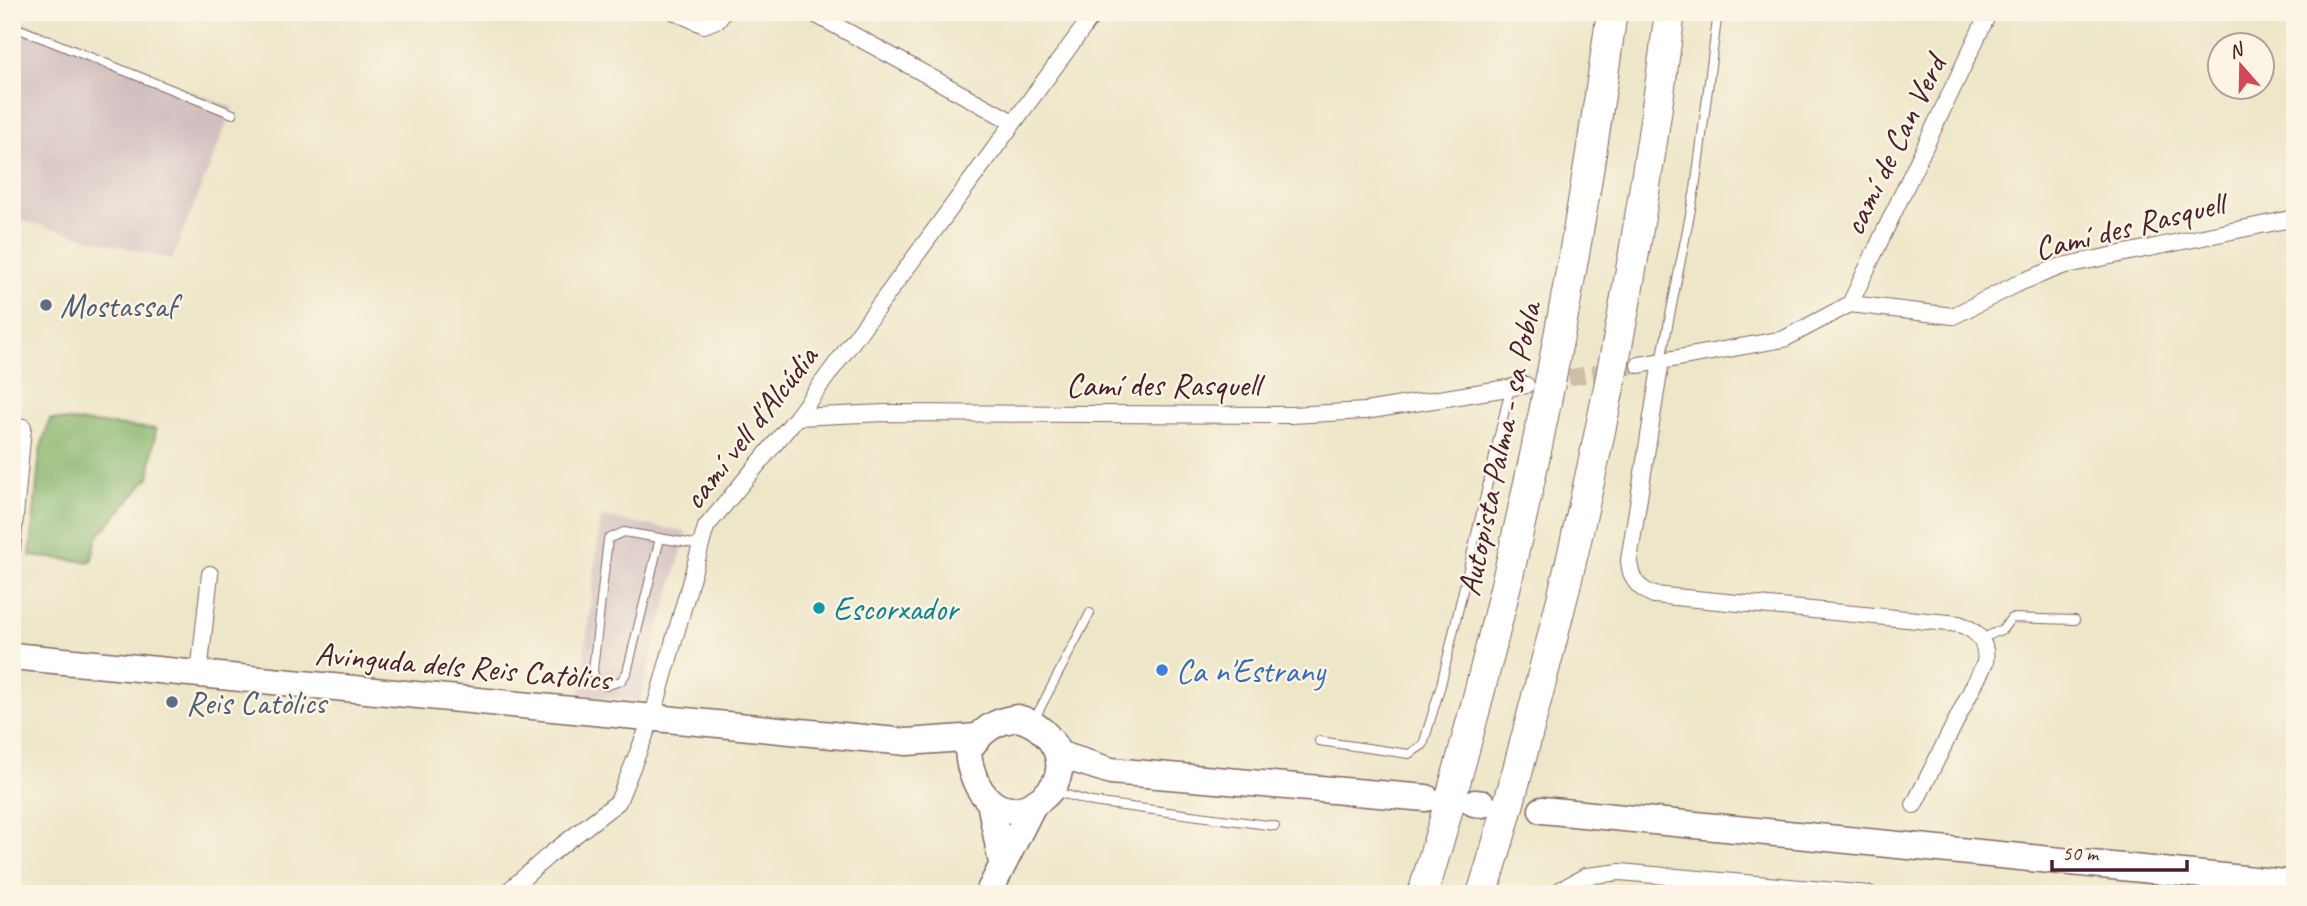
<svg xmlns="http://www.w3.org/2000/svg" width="2307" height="906" viewBox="0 0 2307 906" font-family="Caveat,sans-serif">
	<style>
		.industrial { fill: #d1bfbf }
		.forest { fill: #87b66e; stroke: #686a4c; stroke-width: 2 }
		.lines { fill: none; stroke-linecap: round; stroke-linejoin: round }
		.street-tunnel { stroke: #ccbea9; stroke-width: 16; stroke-dasharray: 16 8; stroke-linecap: butt }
		.lane-casing { stroke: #836562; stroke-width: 10 }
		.street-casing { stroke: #836562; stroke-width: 18 }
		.primary-casing { stroke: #836562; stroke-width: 29 }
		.highway-casing { stroke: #836562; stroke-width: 32 }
		.lane { stroke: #fff; stroke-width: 8 }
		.street { stroke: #fff; stroke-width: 16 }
		.primary { stroke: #fff; stroke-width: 26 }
		.highway { stroke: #fff; stroke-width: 30 }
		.service-dot { fill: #5c6f8a; stroke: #fcf5e5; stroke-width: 2.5 }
		.culture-dot { fill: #0f9aa8; stroke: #fcf5e5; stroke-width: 2.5 }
		.shop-dot { fill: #3f7fe0; stroke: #fcf5e5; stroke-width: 2.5 }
		.labels { text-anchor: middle; stroke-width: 5; stroke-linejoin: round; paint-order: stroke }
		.street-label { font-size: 33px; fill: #4a1f2b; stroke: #fcf5e5 }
		.service-label { font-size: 33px; fill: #4e5e75; stroke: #fcf5e5; text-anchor: start }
		.culture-label { font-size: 33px; fill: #0d838f; stroke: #fcf5e5; text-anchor: start }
		.shop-label { font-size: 33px; fill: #366cbe; stroke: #fcf5e5; text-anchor: start }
	</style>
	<rect width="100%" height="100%" fill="#fcf5e5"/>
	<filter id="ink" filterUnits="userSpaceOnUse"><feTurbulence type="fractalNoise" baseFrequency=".0143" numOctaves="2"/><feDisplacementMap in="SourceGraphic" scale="14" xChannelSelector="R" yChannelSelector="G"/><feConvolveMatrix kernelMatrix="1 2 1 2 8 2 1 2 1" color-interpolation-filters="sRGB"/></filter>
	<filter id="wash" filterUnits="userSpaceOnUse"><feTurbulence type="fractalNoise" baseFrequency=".00686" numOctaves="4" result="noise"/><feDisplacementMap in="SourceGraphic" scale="28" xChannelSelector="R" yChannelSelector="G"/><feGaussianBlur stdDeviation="1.57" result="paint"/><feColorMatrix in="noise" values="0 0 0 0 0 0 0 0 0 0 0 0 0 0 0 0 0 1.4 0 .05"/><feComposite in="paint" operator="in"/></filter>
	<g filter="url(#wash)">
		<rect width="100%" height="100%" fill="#ede6c8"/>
		<g class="industrial">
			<polygon points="12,17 233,108 172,260 12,218"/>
			<polygon points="601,517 687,532 639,701 580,694"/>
		</g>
		<polygon class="forest" points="50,419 156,429 149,477 97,537 91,562 30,556 40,451"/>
	</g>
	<g filter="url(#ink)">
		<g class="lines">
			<polyline class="street-tunnel" points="1545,382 1639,365"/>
			<g class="lane-casing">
				<g id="lane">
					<polyline points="12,26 233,114"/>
					<polyline points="1661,361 1695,189 1718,12"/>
					<polyline points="660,538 627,672 621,681 605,686 595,679 593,670 608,539 624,532 700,545"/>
					<polyline points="1981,639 2003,629 2011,618 2075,620"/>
					<polyline points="1033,722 1090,613"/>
					<polyline points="1319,741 1409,754 1423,745 1441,685 1510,388"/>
					<polyline points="1053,791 1092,802 1275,826"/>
				</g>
			</g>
			<g class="street-casing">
				<g id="street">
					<polyline points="675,12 704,25 719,19 723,12"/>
					<polyline points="811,12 1013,122"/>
					<polyline points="1850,304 1989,12"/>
					<path d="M 1661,361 L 1629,560 C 1630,578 1637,588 1654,595 L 1959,624 C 1977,630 1988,642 1985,663 L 1914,805"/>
					<polyline points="1639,365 1784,339 1850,304 1953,316 2021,282 2062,266 2295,218"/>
					<polyline points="797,417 885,413 1291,415 1365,411 1526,385"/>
					<polyline points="12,426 23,427 12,550"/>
					<polyline points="199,674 210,574"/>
					<polyline points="505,894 548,856 618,802 652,718 706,527 797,417 1095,12"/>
					<polyline points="1553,894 1586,876 1620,872 1869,894"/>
				</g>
			</g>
			<g class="primary-casing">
				<g id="primary">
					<polyline points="12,656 853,737 907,742 977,737"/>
					<path d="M 1018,718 C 1055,728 1077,772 1041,799 C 1000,830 970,790 968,750 C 982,731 993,721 1018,718 Z"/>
					<polyline points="1058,754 1111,771 1426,798"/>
					<polyline points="990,802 1002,863"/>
					<polyline points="1474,803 1483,804"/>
					<polyline points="1542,810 2295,884"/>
					<polyline points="988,894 1033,805"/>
				</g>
			</g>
			<g class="highway-casing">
				<g id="highway">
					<path d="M 1423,894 C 1510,605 1571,311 1612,12"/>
					<path d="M 1482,894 C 1504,827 1521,758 1539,689 C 1598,467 1641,240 1670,12"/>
				</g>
			</g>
			<use href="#lane" class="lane"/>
			<use href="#street" class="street"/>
			<use href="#primary" class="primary"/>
			<use href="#highway" class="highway"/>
		</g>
	</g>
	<g class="service-dot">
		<circle cx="46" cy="305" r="7"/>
		<circle cx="172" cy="702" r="7"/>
	</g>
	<circle class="culture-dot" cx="819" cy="608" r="7"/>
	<circle class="shop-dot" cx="1162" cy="670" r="7"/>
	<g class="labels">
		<g class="street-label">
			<text transform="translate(1893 145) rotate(-64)" y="12">camí de Can Verd</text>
			<text transform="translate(2129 225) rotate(-14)" y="12">Camí des Rasquell</text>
			<text x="1163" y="396">Camí des Rasquell</text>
			<text transform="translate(749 427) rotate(-52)" y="12">camí vell d'Alcúdia</text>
			<text transform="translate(1498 449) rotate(-78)" y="12">Autopista Palma - sa Pobla</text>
			<text transform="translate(463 665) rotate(5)" y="12">Avinguda dels Reis Catòlics</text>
		</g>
		<g class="service-label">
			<text x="60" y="317">Mostassaf</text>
			<text x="186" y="714">Reis Catòlics</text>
		</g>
		<g class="culture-label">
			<text x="833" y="620">Escorxador</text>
		</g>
		<g class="shop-label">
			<text x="1176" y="682">Ca n'Estrany</text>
		</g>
	</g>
	<rect width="2307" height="906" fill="none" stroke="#fcf5e5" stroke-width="42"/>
	<g transform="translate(2241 66) rotate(340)"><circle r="33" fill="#fcf5e5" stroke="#b59f9b" stroke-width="2"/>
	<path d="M0-5L12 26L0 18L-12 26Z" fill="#d1495b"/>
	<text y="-10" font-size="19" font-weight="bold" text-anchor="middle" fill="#4a1f2b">N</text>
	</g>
	<path d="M2052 860v10h135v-10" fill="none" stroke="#4a1f2b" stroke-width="3.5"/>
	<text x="2062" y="860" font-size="21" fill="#4a1f2b" stroke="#fcf5e5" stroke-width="5" paint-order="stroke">50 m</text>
</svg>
